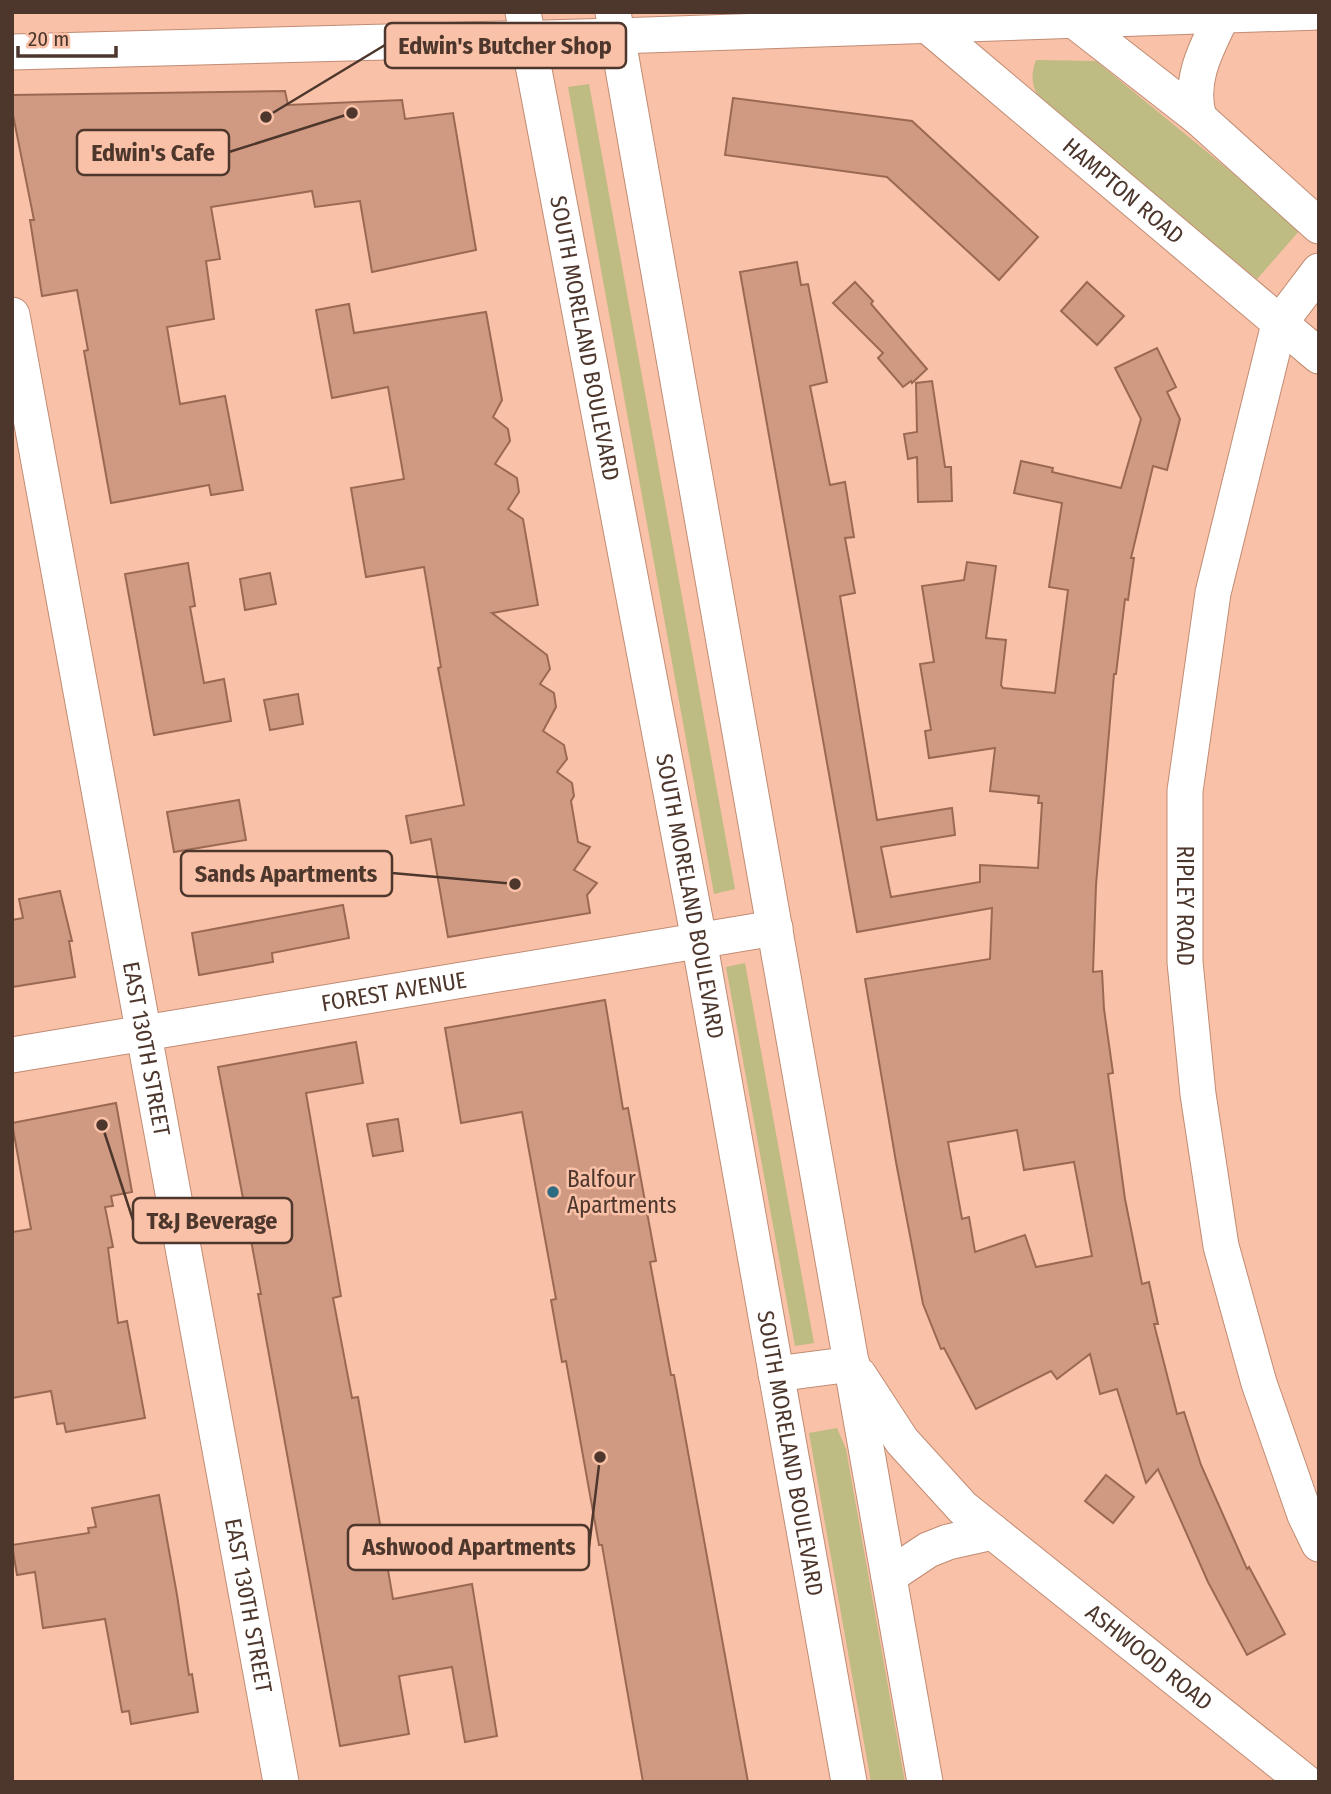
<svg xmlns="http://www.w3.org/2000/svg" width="1331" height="1794" viewBox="0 0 1331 1794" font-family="'Fira Sans Condensed',sans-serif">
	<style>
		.green { fill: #bebb83 }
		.building { fill: #d09a82; stroke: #9b6952; stroke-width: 2; fill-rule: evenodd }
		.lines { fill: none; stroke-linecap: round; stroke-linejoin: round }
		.minor-casing { stroke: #c18c74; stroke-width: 37 }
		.minor { stroke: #fff; stroke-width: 35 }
		.poi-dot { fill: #2f6c82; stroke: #f9c1a7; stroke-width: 2.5 }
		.labels { text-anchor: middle; stroke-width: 5; stroke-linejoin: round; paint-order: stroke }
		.street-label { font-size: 23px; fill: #4d362c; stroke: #f9c1a7 }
		.poi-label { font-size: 23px; fill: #4d362c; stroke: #f9c1a7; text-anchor: start }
		.leader { fill: none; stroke: #4d362c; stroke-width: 2.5 }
		.callout-dot { fill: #4d362c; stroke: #f9c1a7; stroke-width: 2.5 }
		.callout { fill: #f9c1a7; stroke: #4d362c; stroke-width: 2.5 }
		.callout-label { font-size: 24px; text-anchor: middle; font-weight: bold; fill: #4d362c }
	</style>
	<rect width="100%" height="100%" fill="#f9c1a7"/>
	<g class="green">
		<path d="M 1036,60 L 1096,61 L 1301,229 L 1257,279 L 1044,106 C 1033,90 1029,79 1036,60 Z"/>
		<polygon points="589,84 735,889 714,894 568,87"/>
		<polygon points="745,963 814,1343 795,1346 726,967"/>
		<polygon points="837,1428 846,1449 905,1782 871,1782 809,1433"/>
	</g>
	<g class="building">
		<polygon points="285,91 288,105 402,100 405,119 453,113 476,250 372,272 360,201 315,207 312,191 211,207 220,259 206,261 214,319 167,327 180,404 225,396 243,490 211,495 209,485 111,503 84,351 88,350 77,290 42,296 30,220 34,220 12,110 12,95"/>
		<polygon points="733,98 912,121 1038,237 999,280 887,177 725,155"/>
		<path d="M 797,262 L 801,285 L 808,284 L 827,382 L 810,386 L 830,485 L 845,482 L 854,537 L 845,538 L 855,593 L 840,596 L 877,820 L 952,808 L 955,835 L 881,847 L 891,897 L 980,882 L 980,865 L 1038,868 L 1042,803 L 1038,803 L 1039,796 L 990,791 L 995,748 L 929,758 L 925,731 L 931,730 L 920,664 L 934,662 L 922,586 L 964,580 L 967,562 L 996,566 L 986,638 L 1006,640 L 1001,685 L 1003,688 L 1055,693 L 1068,590 L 1049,587 L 1062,503 L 1014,493 L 1021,461 L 1053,468 L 1052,472 L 1121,488 L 1141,419 L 1115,368 L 1157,348 L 1176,387 L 1167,392 L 1180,419 L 1167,470 L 1153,466 L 1131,558 L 1134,558 L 1128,600 L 1125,599 L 1116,674 L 1114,674 L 1096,885 L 1093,972 L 1102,971 L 1104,1009 L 1113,1073 L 1108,1074 L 1125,1199 L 1142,1284 L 1149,1282 L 1158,1324 L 1154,1324 L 1177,1414 L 1184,1412 L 1201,1465 L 1247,1569 L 1249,1567 L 1285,1634 L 1247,1655 L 1208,1582 L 1158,1469 L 1146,1483 L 1117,1389 L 1100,1394 L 1090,1354 L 1057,1379 L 1051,1371 L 976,1409 L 944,1348 L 941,1349 L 923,1304 L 896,1162 L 865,979 L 990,959 L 992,908 L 857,932 L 740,272 ZM 1017,1130 L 1024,1170 L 1074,1162 L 1092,1256 L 1036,1267 L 1025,1235 L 975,1252 L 969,1217 L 962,1219 L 948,1142 Z"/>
		<polygon points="855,282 873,301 871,304 927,369 912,383 911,381 903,387 878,358 883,353 833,303"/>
		<polygon points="1087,282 1124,316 1097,345 1061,311"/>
		<polygon points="349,304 354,333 486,312 502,400 493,417 508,429 510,441 495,464 517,478 519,492 508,509 523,519 538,605 492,613 547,655 550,669 540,684 554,693 556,707 543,731 564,745 567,759 557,772 572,783 574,796 571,801 578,842 590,847 574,870 597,883 587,895 590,913 448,937 431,839 411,843 406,816 464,805 438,668 441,667 424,567 366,577 351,488 404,479 388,387 332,398 316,310"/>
		<polygon points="932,381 945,467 951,467 952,501 918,502 917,457 908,459 904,434 917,432 916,383"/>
		<polygon points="188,563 195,606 190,607 204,683 224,679 231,721 154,735 125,574"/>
		<polygon points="270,573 276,604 245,610 240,579"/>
		<polygon points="298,694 303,724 270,730 264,700"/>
		<polygon points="239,800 246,840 174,852 167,812"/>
		<polygon points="60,891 72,941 69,941 75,977 12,987 12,920 23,918 19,899"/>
		<polygon points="343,905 349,938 272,953 273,962 199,975 192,933"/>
		<polygon points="605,1000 623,1109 628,1108 644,1196 656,1261 650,1262 671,1375 674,1375 748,1782 643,1782 602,1545 599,1545 566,1361 562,1362 551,1300 556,1299 522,1112 461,1123 445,1028"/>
		<polygon points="356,1042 363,1083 306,1093 341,1296 333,1298 352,1398 358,1397 393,1599 472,1584 497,1736 465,1742 452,1667 399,1676 409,1734 340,1746 258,1294 261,1294 250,1235 218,1067"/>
		<polygon points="116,1103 132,1192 111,1196 113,1206 105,1207 113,1247 108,1248 118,1323 127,1321 145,1418 66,1432 64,1423 57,1424 51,1391 12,1398 12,1232 31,1229 12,1123"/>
		<polygon points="398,1119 403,1151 373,1156 367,1124"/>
		<polygon points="1106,1475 1134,1497 1113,1523 1085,1501"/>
		<polygon points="159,1495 177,1595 189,1675 192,1674 198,1712 131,1724 129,1711 122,1712 105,1619 43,1628 35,1572 17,1575 12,1545 89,1533 88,1528 96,1527 92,1508"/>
	</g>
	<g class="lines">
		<g class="minor-casing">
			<g id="minor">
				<path id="s1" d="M 523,12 L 699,940 L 849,1782"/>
				<polyline points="613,12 925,1782"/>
				<polyline points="1067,15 1199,118 1319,226"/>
				<path id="s2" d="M 927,25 L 1319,356"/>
				<polyline points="12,52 617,36 1319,12"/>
				<path d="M 1199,118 C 1188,81 1206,49 1222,16"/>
				<path id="s3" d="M 1319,271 L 1279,324 L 1213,593 L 1185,791 L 1185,962 L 1198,1094 L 1221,1246 L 1259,1383 L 1305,1515 L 1319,1544"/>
				<path id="s4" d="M 12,315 L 281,1782"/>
				<path id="s5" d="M 12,1055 L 775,928"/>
				<polyline points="776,1374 852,1364"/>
				<path id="s6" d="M 859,1375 L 902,1441 L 963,1508 L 1305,1782"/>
				<polyline points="889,1576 928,1550 948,1542 993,1532"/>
			</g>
		</g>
		<use href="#minor" class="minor"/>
	</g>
	<circle class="poi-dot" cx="553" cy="1192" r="7"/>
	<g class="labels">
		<g class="street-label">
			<text dy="8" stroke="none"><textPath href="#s2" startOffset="257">HAMPTON ROAD</textPath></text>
			<text dy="8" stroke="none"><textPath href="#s1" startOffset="332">SOUTH MORELAND BOULEVARD</textPath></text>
			<text dy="8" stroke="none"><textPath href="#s1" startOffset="900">SOUTH MORELAND BOULEVARD</textPath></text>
			<text dy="8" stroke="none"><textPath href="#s3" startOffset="658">RIPLEY ROAD</textPath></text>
			<text dy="8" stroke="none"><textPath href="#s5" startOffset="387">FOREST AVENUE</textPath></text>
			<text dy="8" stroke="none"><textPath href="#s4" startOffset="746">EAST 130TH STREET</textPath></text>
			<text dy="8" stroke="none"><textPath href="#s1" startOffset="1466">SOUTH MORELAND BOULEVARD</textPath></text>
			<text dy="8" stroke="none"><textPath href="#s4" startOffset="1312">EAST 130TH STREET</textPath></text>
			<text dy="8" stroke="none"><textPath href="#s6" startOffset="408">ASHWOOD ROAD</textPath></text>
		</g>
		<g class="poi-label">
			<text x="567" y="1187">Balfour<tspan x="567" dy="26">Apartments</tspan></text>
		</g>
	</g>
	<path class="leader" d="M266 117L385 45M352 113L229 152M515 884L392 873M102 1125L133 1220M600 1457L589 1547"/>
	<g class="callout-dot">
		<circle cx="266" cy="117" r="7"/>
		<circle cx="352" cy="113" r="7"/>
		<circle cx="515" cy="884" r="7"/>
		<circle cx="102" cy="1125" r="7"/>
		<circle cx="600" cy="1457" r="7"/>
	</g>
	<g class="callout">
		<rect x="385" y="23" width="241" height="45" rx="7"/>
		<rect x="77" y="130" width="152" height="45" rx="7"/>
		<rect x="181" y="851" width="211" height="45" rx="7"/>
		<rect x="133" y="1198" width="159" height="45" rx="7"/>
		<rect x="348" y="1525" width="241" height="45" rx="7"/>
	</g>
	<g class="callout-label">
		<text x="505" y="54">Edwin's Butcher Shop</text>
		<text x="153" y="161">Edwin's Cafe</text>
		<text x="286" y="882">Sands Apartments</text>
		<text x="212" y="1229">T&amp;J Beverage</text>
		<text x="469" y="1555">Ashwood Apartments</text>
	</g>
	<rect width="1331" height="1794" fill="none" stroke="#4d362c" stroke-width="28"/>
	<path d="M18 46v10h98v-10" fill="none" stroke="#4d362c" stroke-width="3.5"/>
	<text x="28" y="46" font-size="21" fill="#4d362c" stroke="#f9c1a7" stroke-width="5" paint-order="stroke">20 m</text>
</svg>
